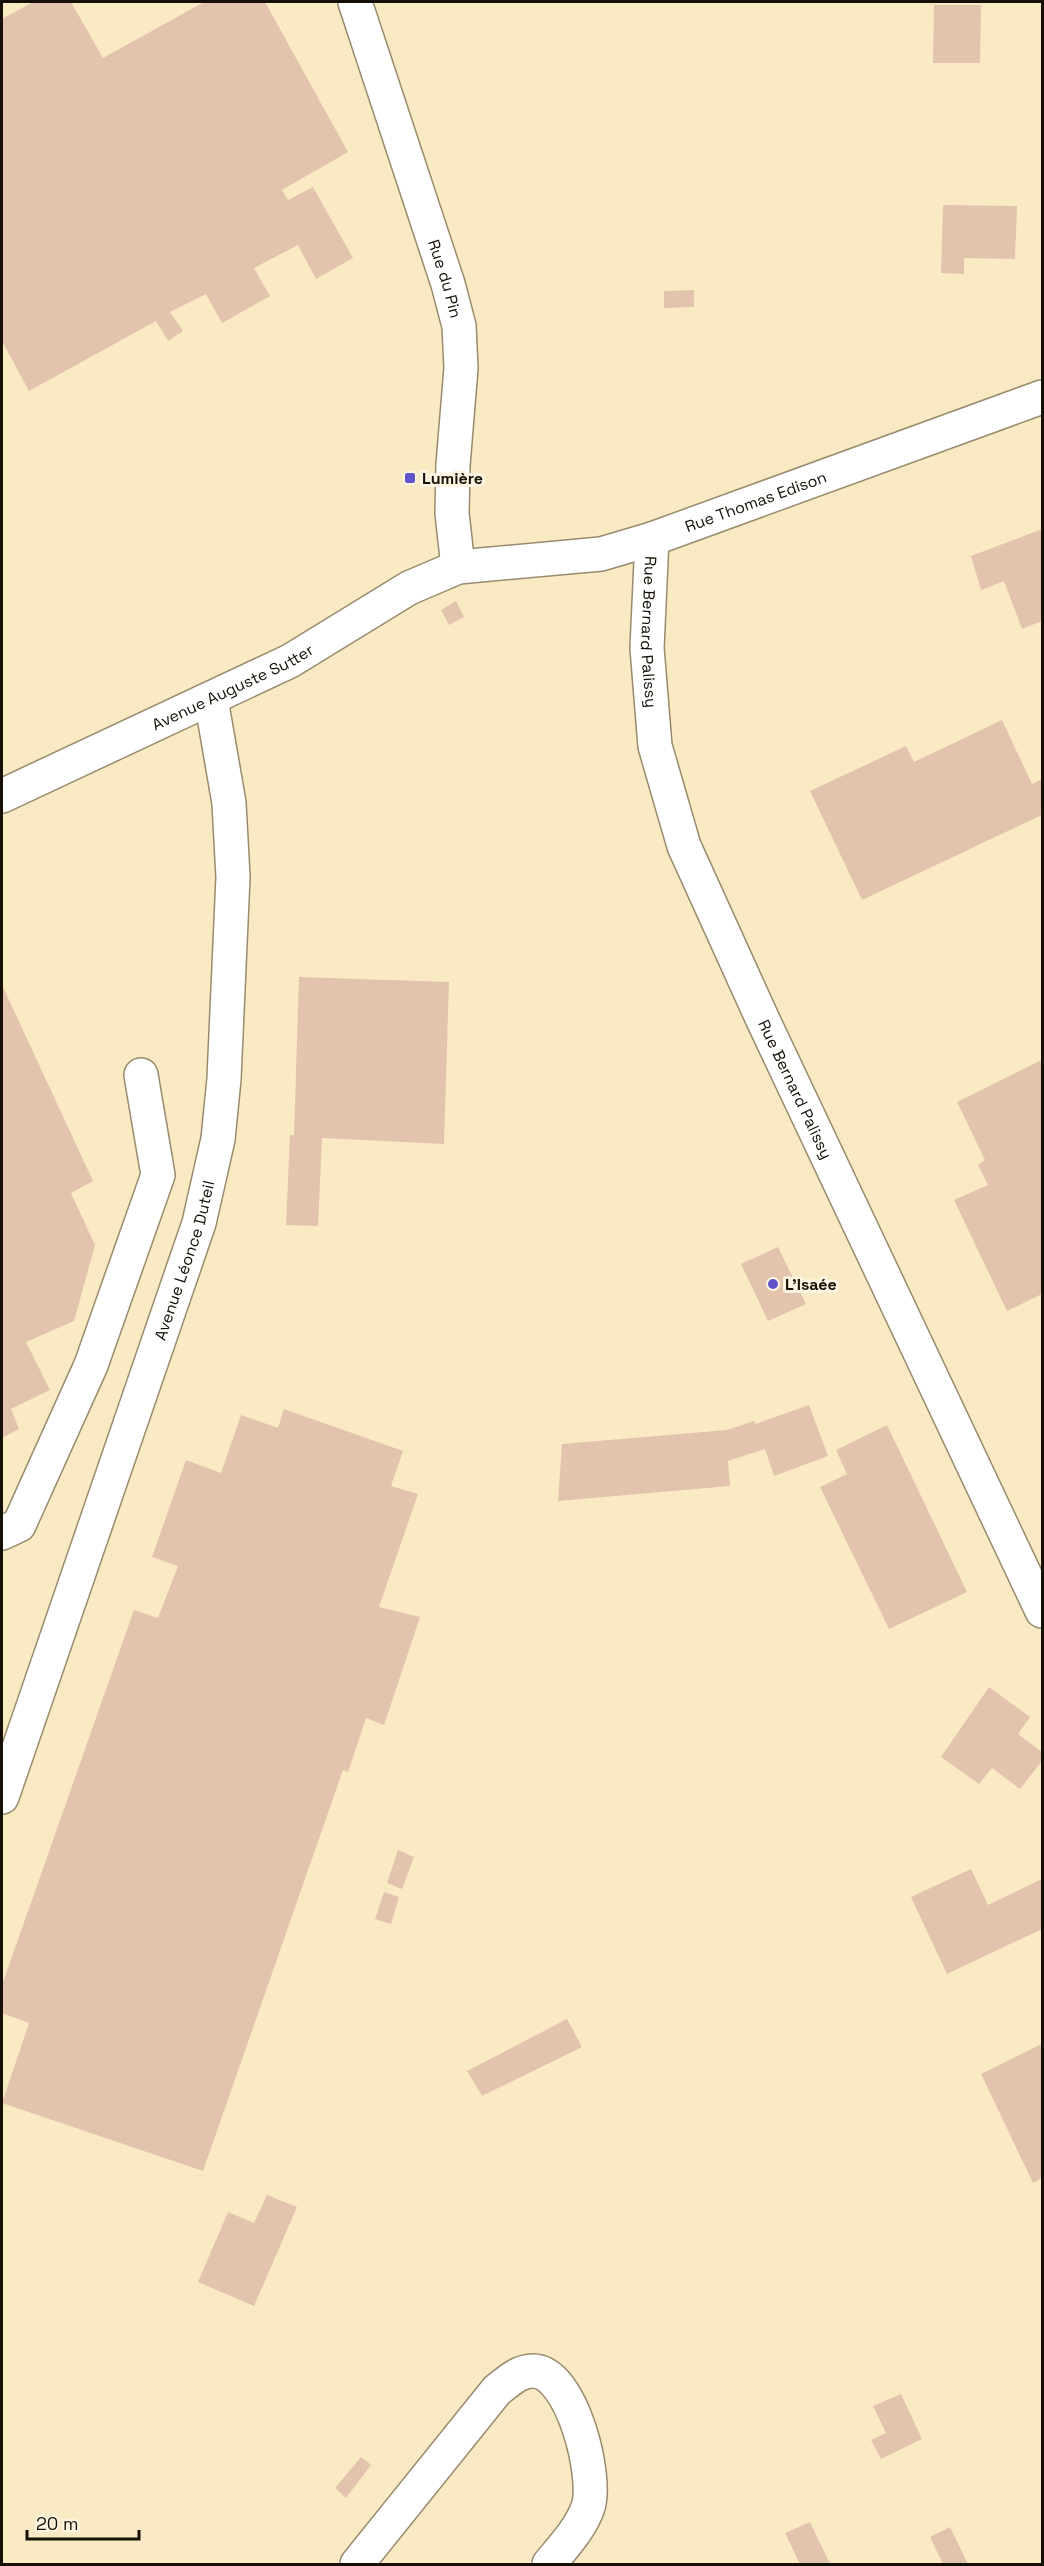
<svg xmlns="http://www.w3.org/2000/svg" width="1044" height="2566" viewBox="0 0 1044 2566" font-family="'Space Grotesk',sans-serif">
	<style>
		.built { fill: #faeac3 }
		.building { fill: #e2c3ae }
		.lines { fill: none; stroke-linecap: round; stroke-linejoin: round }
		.minor-casing { stroke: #988b6e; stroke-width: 36 }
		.minor { stroke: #fff; stroke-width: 33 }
		.poi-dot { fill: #6054cd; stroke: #fdf5e2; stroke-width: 2 }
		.labels { text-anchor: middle; stroke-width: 6; stroke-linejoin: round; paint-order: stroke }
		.street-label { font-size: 16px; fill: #151006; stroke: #fdf5e2 }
		.poi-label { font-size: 16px; font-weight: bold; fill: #151006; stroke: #fdf5e2; text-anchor: start }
	</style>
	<rect width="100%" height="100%" fill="#fdf5e2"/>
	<rect class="built" x="2" y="2" width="1040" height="2562"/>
	<g class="building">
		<polygon points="33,2 71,2 103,58 204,2 265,2 348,152 282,190 288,200 313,187 353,258 316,279 298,245 254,268 270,296 222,323 206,294 170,312 183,331 168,341 156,321 29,391 2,341 2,19"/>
		<polygon points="934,5 981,5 980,63 933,63"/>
		<polygon points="943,205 1017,206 1015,259 964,258 964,274 941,273"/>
		<polygon points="694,290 694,307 664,308 664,291"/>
		<polygon points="1042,529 1042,621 1022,629 1004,581 981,590 971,556"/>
		<polygon points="456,601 464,617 449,625 441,610"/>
		<polygon points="1002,720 1032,784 1042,779 1042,815 862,900 810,791 906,746 914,762"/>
		<polygon points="299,977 449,982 444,1144 322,1138 318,1226 286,1225 290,1135 294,1135"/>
		<polygon points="2,985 93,1181 71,1193 95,1245 74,1321 26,1342 50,1390 11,1409 19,1429 2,1438"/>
		<polygon points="1042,1060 1042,1294 1007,1311 954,1200 988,1185 978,1165 985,1160 957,1102"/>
		<polygon points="778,1247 806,1304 768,1321 741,1264"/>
		<polygon points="809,1405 828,1456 774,1476 765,1449 728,1461 730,1486 558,1501 562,1444 727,1430 754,1421 756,1424"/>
		<polygon points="284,1409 403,1451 391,1486 418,1494 379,1607 420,1617 384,1725 366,1718 348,1772 343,1770 203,2171 2,2103 29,2023 2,2013 2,1985 134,1610 158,1618 178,1566 152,1557 186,1460 221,1473 241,1415 278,1428"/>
		<polygon points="887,1425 967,1592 889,1629 820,1487 847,1474 836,1450"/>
		<polygon points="989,1687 1030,1717 1018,1734 1042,1752 1042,1761 1020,1789 992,1768 979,1784 941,1757"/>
		<polygon points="398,1850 414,1857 402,1889 387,1883"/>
		<polygon points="971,1869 988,1905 1042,1879 1042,1929 947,1974 911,1897"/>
		<polygon points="384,1892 399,1897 391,1924 375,1919"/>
		<polygon points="567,2019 582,2047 482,2096 467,2071"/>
		<polygon points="1042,2044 1042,2178 1033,2183 981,2074"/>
		<polygon points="267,2195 297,2207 254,2306 198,2282 228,2212 254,2223"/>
		<polygon points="901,2394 922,2439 881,2459 871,2440 886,2433 873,2406"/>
		<polygon points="361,2457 371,2465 346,2498 335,2488"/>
		<polygon points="810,2522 830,2564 800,2564 785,2533"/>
		<polygon points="950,2527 968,2564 943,2564 930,2537"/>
	</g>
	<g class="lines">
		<g class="minor-casing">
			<g id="minor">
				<path id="s1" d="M 355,2 L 448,284 L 459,326 L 461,368 L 453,465 L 452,513 L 458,567"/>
				<path id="s2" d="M 652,539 L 647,648 L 655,746 L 684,846 L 762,1018 L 1042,1611"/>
				<path id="s3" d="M 2,796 L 290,661 L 409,588 L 458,567 L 601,554 L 652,539 L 1042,397"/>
				<polyline points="2,1533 19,1525 91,1365 158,1175 141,1075"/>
				<path id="s4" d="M 2,1797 L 199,1223 L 218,1139 L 224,1079 L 233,877 L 229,803 L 211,699"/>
				<path d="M 357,2564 L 497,2390 C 508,2382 518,2371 533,2371 C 572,2371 598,2477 588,2507 C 581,2528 563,2547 549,2564"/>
			</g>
		</g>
		<use href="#minor" class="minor"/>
	</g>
	<g class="poi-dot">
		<rect x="404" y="472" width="12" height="12" rx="3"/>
		<circle cx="773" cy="1284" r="6"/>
	</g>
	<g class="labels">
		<g class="street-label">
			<text dy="6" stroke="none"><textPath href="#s1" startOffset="291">Rue du Pin</textPath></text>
			<text dy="6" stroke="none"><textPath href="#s3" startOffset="818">Rue Thomas Edison</textPath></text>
			<text dy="6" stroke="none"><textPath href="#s2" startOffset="93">Rue Bernard Palissy</textPath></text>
			<text dy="6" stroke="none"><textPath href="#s3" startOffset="255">Avenue Auguste Sutter</textPath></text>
			<text dy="6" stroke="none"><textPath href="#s2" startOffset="579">Rue Bernard Palissy</textPath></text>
			<text dy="6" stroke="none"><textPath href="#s4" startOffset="567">Avenue Léonce Duteil</textPath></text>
		</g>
		<g class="poi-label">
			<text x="422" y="484">Lumière</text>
			<text x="785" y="1290">L'Isaée</text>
		</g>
	</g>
	<rect width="1044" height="2566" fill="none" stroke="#151006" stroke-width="6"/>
	<path d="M27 2530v9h112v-9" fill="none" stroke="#151006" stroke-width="3"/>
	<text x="36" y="2530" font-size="18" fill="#151006" stroke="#fdf5e2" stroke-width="4.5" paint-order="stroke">20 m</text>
</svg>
